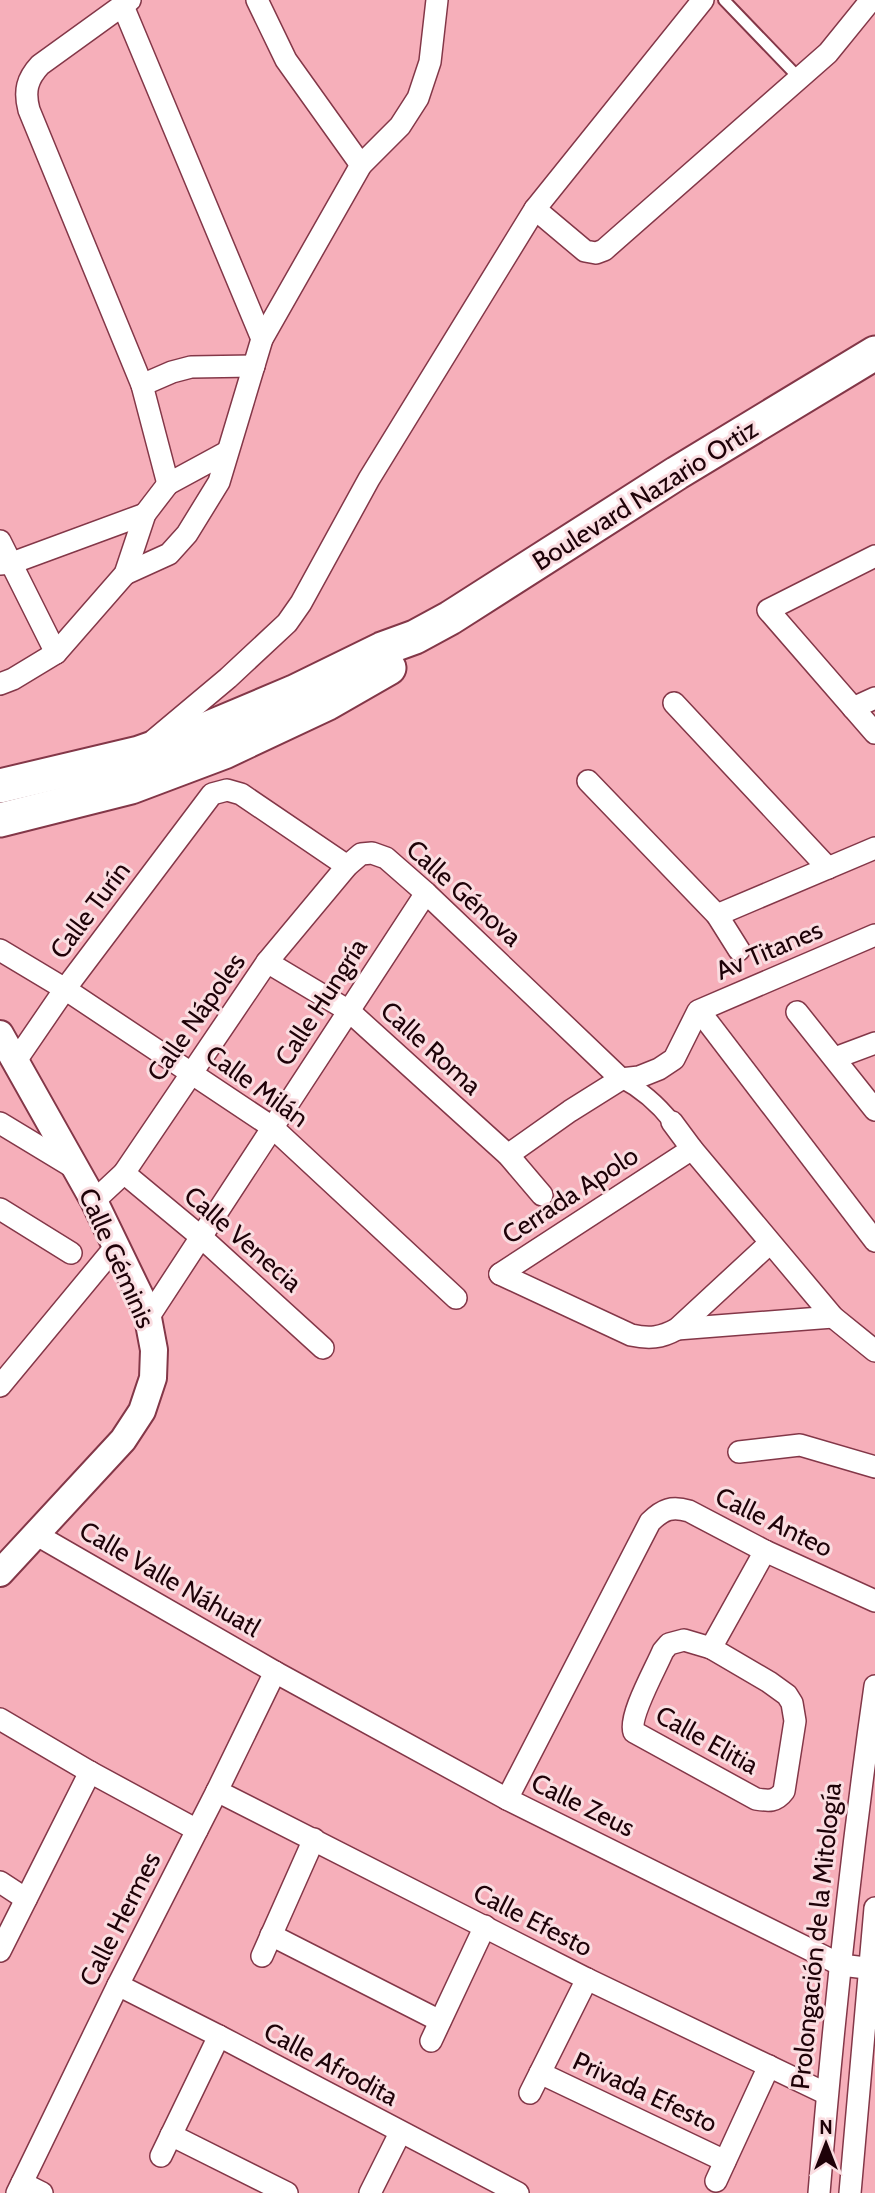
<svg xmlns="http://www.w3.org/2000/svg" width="875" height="2193" viewBox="0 0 875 2193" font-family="Cabin,sans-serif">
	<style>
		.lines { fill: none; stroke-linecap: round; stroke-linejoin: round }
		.service-casing { stroke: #833748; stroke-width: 14 }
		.pedestrian-casing { stroke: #833748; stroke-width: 19 }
		.minor-casing { stroke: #833748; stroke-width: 24 }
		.tertiary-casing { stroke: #833748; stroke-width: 30 }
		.primary-casing { stroke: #833748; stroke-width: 37 }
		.service { stroke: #fff; stroke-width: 10 }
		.pedestrian { stroke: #fff; stroke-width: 16 }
		.minor { stroke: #fff; stroke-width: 21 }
		.tertiary { stroke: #fff; stroke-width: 26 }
		.primary { stroke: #fff; stroke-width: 33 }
		.labels { text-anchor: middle; stroke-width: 6; stroke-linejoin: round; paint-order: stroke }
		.street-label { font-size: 26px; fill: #1e0208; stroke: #fadde1 }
	</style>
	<rect width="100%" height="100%" fill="#f6afba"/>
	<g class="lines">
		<g class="service-casing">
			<polyline id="service" points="724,0 799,78"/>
		</g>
		<g class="pedestrian-casing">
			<path id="pedestrian" d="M 621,1079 C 642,1090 657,1103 672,1122"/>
		</g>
		<g class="minor-casing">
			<g id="minor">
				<path d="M 130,0 L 40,65 C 27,79 24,91 29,110 L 142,385 L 168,484 L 227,452"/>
				<polyline points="257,0 286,60 361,165"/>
				<polyline points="123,6 262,339"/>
				<polyline points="535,209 585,251 596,253 604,250 828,53 871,0"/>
				<polyline points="142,385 172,372 191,367 254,366"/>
				<polyline points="0,541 56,653"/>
				<polyline points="875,556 768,610 875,733"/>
				<polyline points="0,564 12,563 145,514"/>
				<polyline points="125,574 169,554 187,534 219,482 262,339 361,165 400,126 418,98 430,62 437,0"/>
				<polyline points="0,684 13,679 56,653 125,574 145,514 168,484"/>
				<polyline points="674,703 828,868"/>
				<polyline points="853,708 875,698"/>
				<polyline points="154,740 228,678 287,623 301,603 369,479 535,209 703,0"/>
				<polyline points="588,781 717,915 739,950"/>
				<polyline points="717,915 875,848"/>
				<polyline points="0,950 65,989 272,1127 456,1298"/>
				<polyline points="267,962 349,1011 508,1155 542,1195"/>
				<polyline points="797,1012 875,1110"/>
				<polyline points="707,1021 875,1241"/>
				<polyline points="835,1058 875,1043"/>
				<polyline points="15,1062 65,989 212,794 227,790 241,794 347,866"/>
				<polyline points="672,1122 692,1149 833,1317 875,1351"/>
				<polyline points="0,1123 76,1169"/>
				<polyline points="508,1155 570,1111 621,1079 639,1077 659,1069 674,1059 698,1011 875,935"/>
				<polyline points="124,1173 201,1237 323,1348"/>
				<polyline points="94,1201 124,1173 267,962 347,866 361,854 372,853 386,858 426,893 621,1079"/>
				<polyline points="0,1209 71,1253"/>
				<path d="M 500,1274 L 631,1335 C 649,1339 661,1338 677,1329 L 770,1243"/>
				<polyline points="500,1274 692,1149"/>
				<polyline points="148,1318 426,893"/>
				<polyline points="677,1329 833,1317"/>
				<polyline points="0,1386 116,1246"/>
				<polyline points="739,1452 800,1445 875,1467"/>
				<polyline points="37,1535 275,1672 507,1799 841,1965 875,1969"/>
				<path d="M 684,1640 L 711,1648 L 769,1682 L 787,1695 L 792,1703 L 795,1721 L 784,1791 C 776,1802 769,1801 756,1799 L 634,1732 C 628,1717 656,1668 663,1651 L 669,1644 Z"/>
				<polyline points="711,1648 765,1551"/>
				<polyline points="0,1719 90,1772 197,1830"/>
				<polyline points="217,1791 587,1979 827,2094"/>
				<path d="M 507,1799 L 650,1522 C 663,1509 672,1506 689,1511 L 765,1551 L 875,1601"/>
				<polyline points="0,1882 26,1899"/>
				<polyline points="271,1935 440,2021"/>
				<polyline points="0,1951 90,1772"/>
				<polyline points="262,1956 314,1839"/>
				<polyline points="118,1985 219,2036 518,2193"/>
				<polyline points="431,2041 485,1926"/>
				<polyline points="540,2073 725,2161"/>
				<polyline points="530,2093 587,1979"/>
				<polyline points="171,2135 287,2193"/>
				<polyline points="161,2156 219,2036"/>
				<polyline points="716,2181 769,2066"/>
				<polyline points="22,2183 42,2193"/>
				<polyline points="17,2193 118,1985 217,1791 275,1672"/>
				<polyline points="370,2193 400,2133"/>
				<path d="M 819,2193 C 833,2024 851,1854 875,1686"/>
				<polyline points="850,2193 875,1908"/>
			</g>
		</g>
		<g class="tertiary-casing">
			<polyline id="tertiary" points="0,1034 94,1201 141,1298 148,1318 154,1350 153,1378 142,1411 123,1440 0,1573"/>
		</g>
		<g class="primary-casing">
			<g id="primary">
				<polyline points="0,786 139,753 204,730 294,692 382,649 415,637 450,618 677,473 875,353"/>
				<polyline points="0,820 131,787 224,752 328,703 389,668"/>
			</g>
		</g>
		<use href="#service" class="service"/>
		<use href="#pedestrian" class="pedestrian"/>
		<use href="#minor" class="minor"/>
		<use href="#tertiary" class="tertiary"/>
		<use href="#primary" class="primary"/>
	</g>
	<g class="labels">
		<g class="street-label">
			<text transform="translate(645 495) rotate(-32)" y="9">Boulevard Nazario Ortiz</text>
			<text transform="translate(464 893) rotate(42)" y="9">Calle Génova</text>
			<text transform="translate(90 910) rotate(-53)" y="9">Calle Turín</text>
			<text transform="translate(769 950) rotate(-23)" y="9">Av Titanes</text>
			<text transform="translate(321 1002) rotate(-57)" y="9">Calle Hungría</text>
			<text transform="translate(196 1017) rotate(-55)" y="9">Calle Nápoles</text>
			<text transform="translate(431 1048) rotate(42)" y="9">Calle Roma</text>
			<text transform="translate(257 1086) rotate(36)" y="9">Calle Milán</text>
			<text transform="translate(570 1195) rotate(-33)" y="9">Cerrada Apolo</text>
			<text transform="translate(243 1239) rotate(41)" y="9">Calle Venecia</text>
			<text transform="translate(117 1258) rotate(66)" y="9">Calle Géminis</text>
			<text transform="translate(774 1522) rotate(26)" y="9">Calle Anteo</text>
			<text transform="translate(170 1579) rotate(30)" y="9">Calle Valle Náhuatl</text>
			<text transform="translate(707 1740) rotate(29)" y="9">Calle Elitia</text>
			<text transform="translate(583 1805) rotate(26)" y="9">Calle Zeus</text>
			<text transform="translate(120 1919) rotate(-63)" y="9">Calle Hermes</text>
			<text transform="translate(533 1920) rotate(27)" y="9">Calle Efesto</text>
			<text transform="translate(816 1936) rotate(-84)" y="9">Prolongación de la Mitología</text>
			<text transform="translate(331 2064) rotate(28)" y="9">Calle Afrodita</text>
			<text transform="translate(645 2092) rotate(25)" y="9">Privada Efesto</text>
		</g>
	</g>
	<g transform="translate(826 2144)" stroke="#fadde1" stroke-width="5" paint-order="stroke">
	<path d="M0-5L12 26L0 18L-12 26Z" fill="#1e0208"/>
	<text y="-10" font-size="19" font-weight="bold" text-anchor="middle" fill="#1e0208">N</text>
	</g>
</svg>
